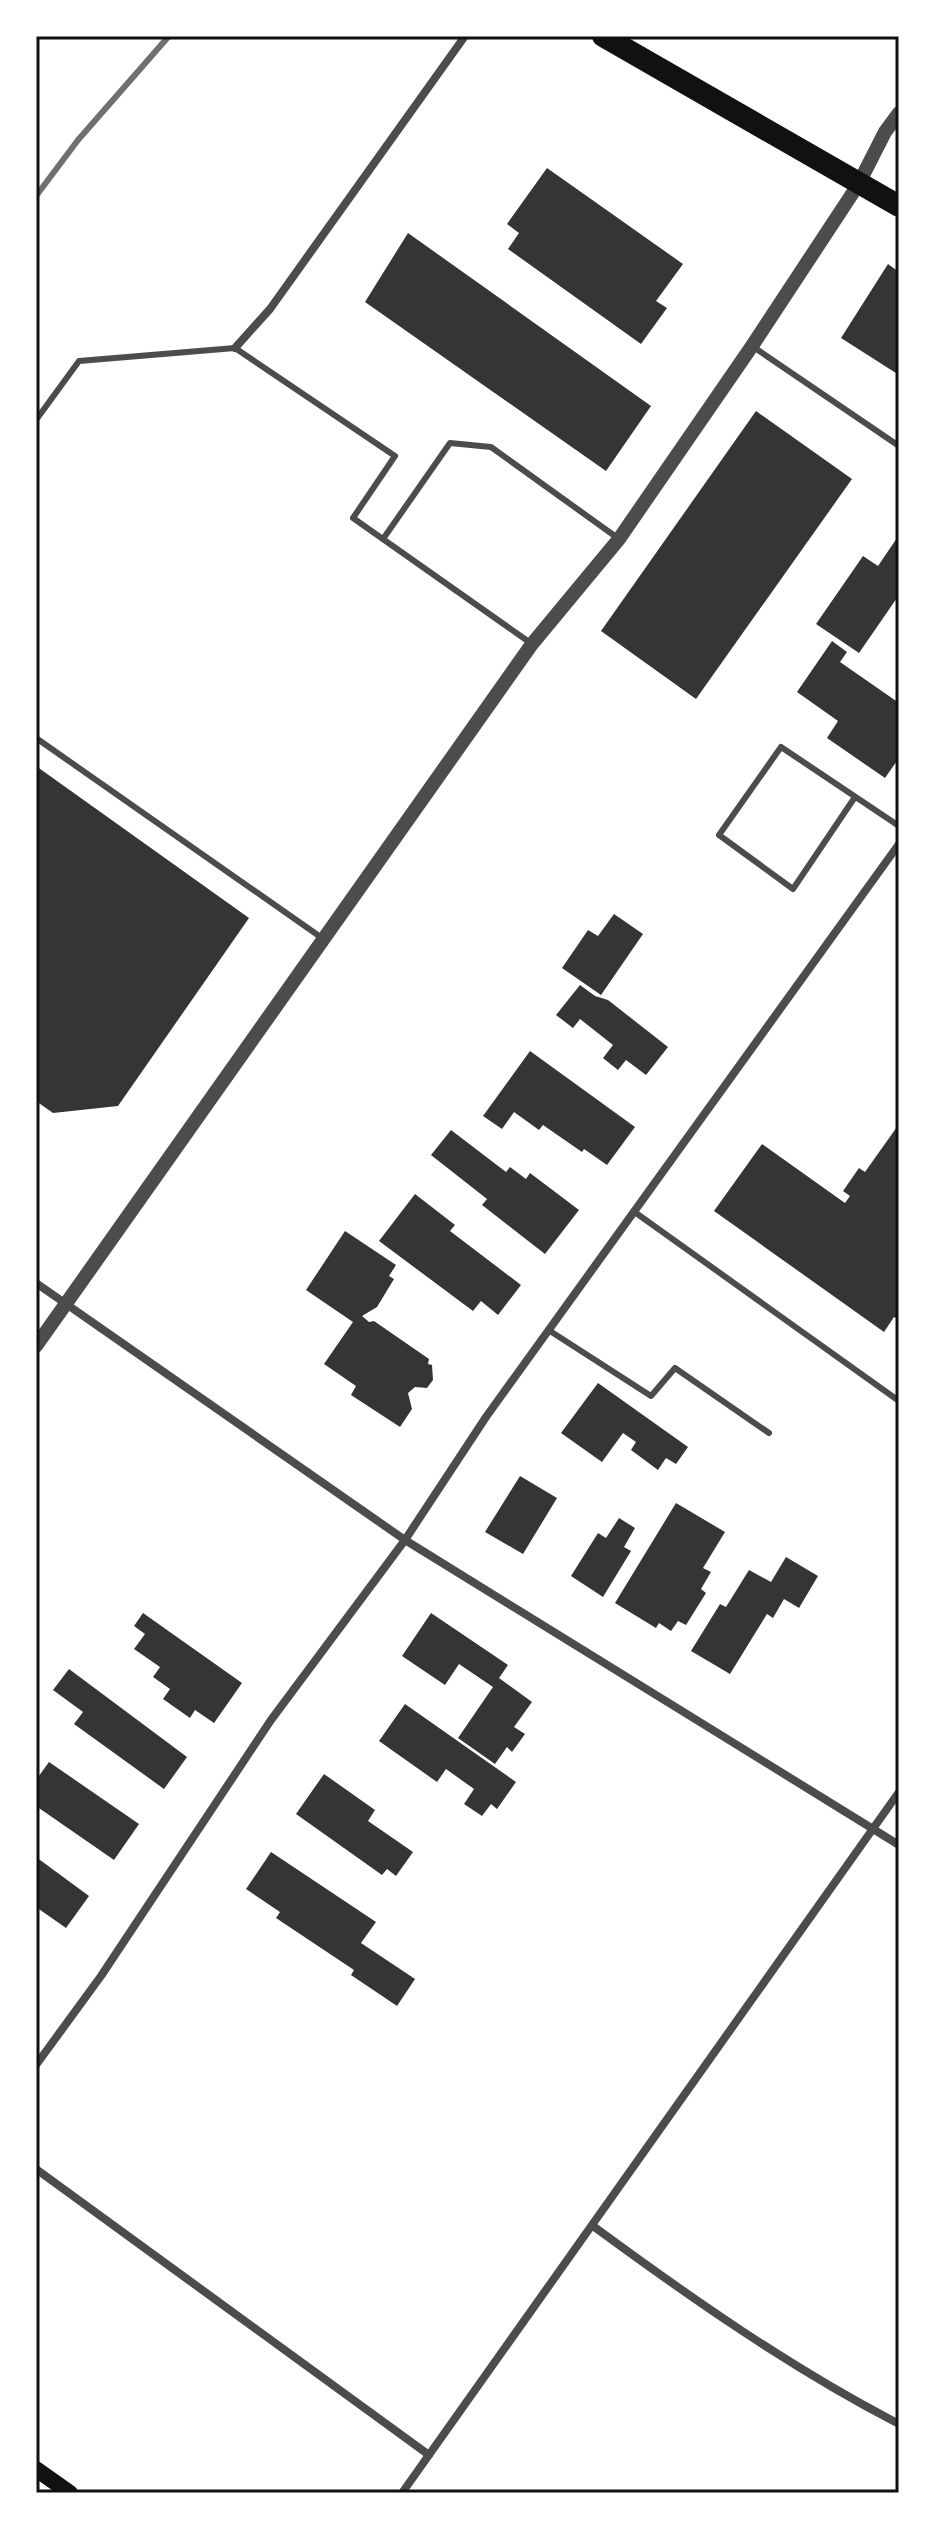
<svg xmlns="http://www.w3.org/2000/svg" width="935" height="2529" viewBox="0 0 935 2529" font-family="'PT Sans',sans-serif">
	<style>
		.building { fill: #353535 }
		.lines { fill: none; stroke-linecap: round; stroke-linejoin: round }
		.service { stroke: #4c4c4c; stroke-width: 6 }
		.minor { stroke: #4c4c4c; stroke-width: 8 }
		.tertiary { stroke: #4c4c4c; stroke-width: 14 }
		.secondary { stroke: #111; stroke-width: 16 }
		.trunk { stroke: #111; stroke-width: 22 }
		.rail { stroke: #707070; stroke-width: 6 }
		.neatline { fill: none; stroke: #111; stroke-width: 3 }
	</style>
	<rect width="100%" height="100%" fill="#fff"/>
	<g class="building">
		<polygon points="547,168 683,264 656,301 667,308 641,344 508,249 519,233 507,224"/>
		<polygon points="408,233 651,406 606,471 365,302"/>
		<polygon points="888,264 899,272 899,375 841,338"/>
		<polygon points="756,411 852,479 696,699 601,631"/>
		<polygon points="899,535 899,595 859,653 816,624 863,556 878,566"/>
		<polygon points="832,641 847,652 840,662 899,703 899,758 885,778 827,738 838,721 797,692"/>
		<polygon points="36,766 249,918 118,1106 53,1113 36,1101"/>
		<polygon points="614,914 643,934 601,995 562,968 588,930 598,936"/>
		<polygon points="580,985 595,996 608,1000 668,1047 646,1075 626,1060 618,1070 603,1058 613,1045 580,1019 573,1028 556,1015"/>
		<polygon points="530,1051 635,1127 607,1165 584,1149 582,1152 543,1125 539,1130 514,1112 502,1129 483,1116"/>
		<polygon points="899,1124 899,1320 894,1317 884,1332 714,1211 762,1144 845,1203 850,1196 843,1191 859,1168 865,1172"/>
		<polygon points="451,1130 506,1172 510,1167 526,1179 530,1173 579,1210 545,1254 482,1205 487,1199 431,1155"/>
		<polygon points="415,1194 455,1225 450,1231 521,1285 498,1315 481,1301 473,1311 379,1241"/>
		<polygon points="345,1231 396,1265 389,1276 394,1279 377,1307 362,1316 369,1322 374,1321 429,1359 428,1364 432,1365 433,1380 427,1388 415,1387 408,1393 412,1409 400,1427 351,1395 356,1386 324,1364 353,1322 306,1290"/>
		<polygon points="598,1383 688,1447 676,1464 666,1458 658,1470 631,1450 636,1442 623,1433 602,1462 561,1433"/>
		<polygon points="520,1476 557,1498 523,1554 485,1532"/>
		<polygon points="676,1503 725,1532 703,1568 711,1572 701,1589 706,1593 686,1625 678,1621 671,1631 659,1623 656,1628 615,1603"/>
		<polygon points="619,1518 635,1528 624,1547 631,1551 603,1597 571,1576 598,1533 606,1538"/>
		<polygon points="786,1557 818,1576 799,1608 784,1599 773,1618 767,1614 730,1674 691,1651 720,1604 726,1607 749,1570 771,1582"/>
		<polygon points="143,1613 242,1683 214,1723 195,1710 190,1718 163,1699 170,1689 153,1677 160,1667 134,1649 145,1634 134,1626"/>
		<polygon points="431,1613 508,1665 499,1678 532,1702 514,1727 525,1734 512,1752 507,1747 495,1764 458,1738 493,1687 459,1664 445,1685 402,1656"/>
		<polygon points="69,1669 187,1757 164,1789 74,1724 83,1712 53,1690"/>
		<polygon points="405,1704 516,1782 497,1809 491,1804 482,1816 464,1804 474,1789 446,1769 437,1782 379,1741"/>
		<polygon points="49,1762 139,1824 114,1860 36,1806 36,1780"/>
		<polygon points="324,1774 375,1810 368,1821 413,1852 396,1876 387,1869 382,1875 296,1814"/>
		<polygon points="271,1852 376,1922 361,1943 415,1979 397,2006 351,1975 354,1970 276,1918 280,1912 246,1889"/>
		<polygon points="36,1857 89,1896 66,1928 36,1907"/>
	</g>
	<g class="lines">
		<g class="service">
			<polyline points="752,346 899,446"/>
			<polyline points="36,420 79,361 235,348 395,456 353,518 532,644"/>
			<polyline points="383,539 450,443 491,447 619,539"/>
			<polyline points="36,738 322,938"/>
			<polyline points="855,797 793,889 719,835 781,747 899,826"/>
			<polyline points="636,1213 899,1401"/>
			<polyline points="550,1331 651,1396 675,1368 769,1433"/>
		</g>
		<g class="minor">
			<polyline points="235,348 270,309 465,36"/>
			<polyline points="36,1283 405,1540 899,1845"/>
			<polyline points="36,2065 101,1976 271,1720 405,1540 486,1417 899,844"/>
			<polyline points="36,2169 429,2455"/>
			<path d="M 593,2226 C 691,2298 791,2368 899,2424"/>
			<polyline points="402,2493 899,1792"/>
		</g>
		<polyline class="tertiary" points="36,1346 532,644 619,539 752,346 858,185 885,132 899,113"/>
		<polyline class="secondary" points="36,2469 70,2493"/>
		<polyline class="trunk" points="603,36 899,206"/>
		<polyline class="rail" points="36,196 78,140 169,36"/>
	</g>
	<rect width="935" height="2529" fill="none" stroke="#ffffff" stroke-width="76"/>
	<rect x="38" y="38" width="859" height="2453" class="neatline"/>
</svg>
